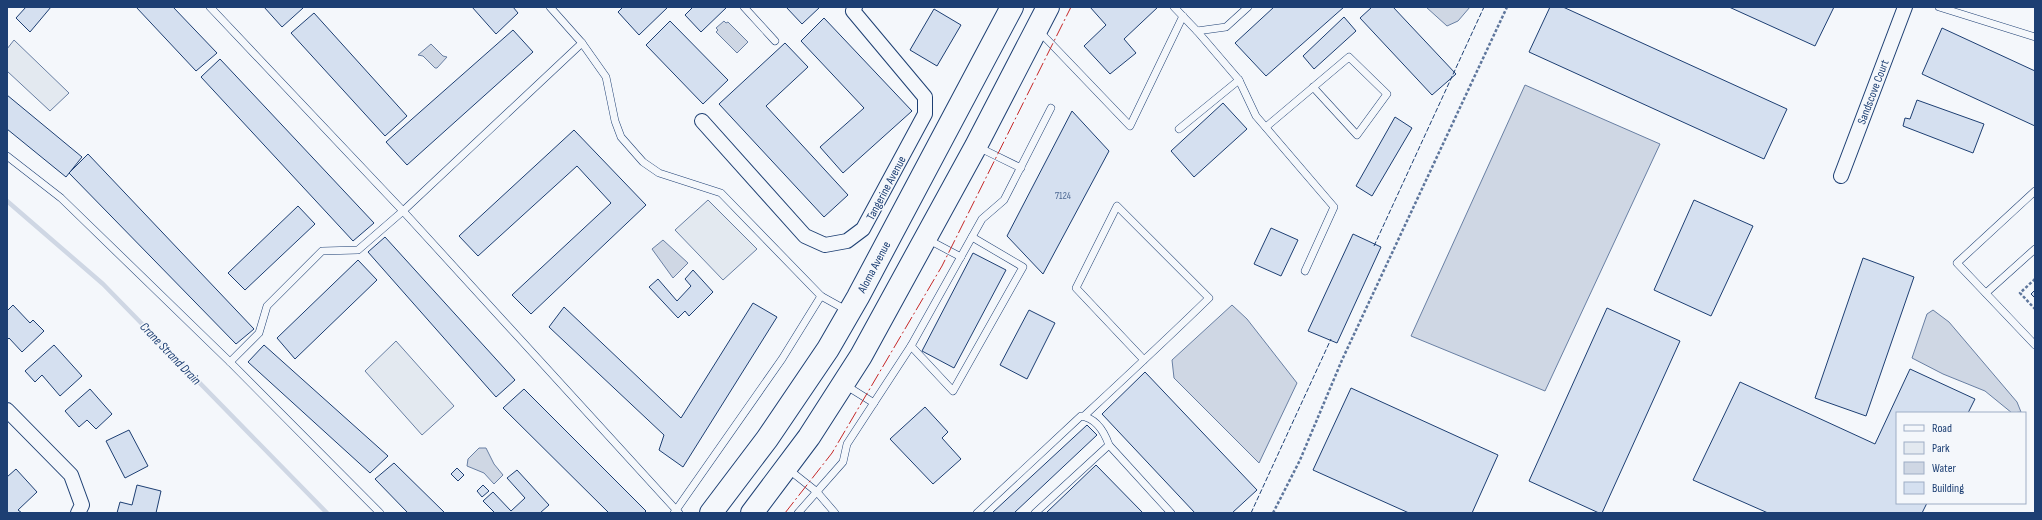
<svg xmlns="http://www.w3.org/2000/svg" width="2042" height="520" viewBox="0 0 2042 520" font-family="'Sofia Sans Condensed',sans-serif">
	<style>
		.green { fill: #e3e9f0; stroke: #687fa3 }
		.water { fill: #cfd7e4; stroke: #687fa3 }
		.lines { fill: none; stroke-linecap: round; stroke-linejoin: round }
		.stream { stroke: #cfd7e4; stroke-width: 4.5 }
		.building { fill: #d5e0f0; stroke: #1d3f73 }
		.service-casing { stroke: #1d3f73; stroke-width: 8 }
		.minor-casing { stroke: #1d3f73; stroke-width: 16 }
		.primary-casing { stroke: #1d3f73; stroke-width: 24 }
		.path { stroke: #5e769c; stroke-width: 2.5; stroke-dasharray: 3 2; stroke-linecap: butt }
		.service { stroke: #f4f7fb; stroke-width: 7 }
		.minor { stroke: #f4f7fb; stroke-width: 14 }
		.primary { stroke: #f4f7fb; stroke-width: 22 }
		.fence { stroke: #1d3f73; stroke-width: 1; stroke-dasharray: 5 2; stroke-linecap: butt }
		.power { stroke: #c62828; stroke-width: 1; stroke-dasharray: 14 3 2 3; stroke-linecap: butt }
		.labels { text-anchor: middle; stroke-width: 3; stroke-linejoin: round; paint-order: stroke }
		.number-label { font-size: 10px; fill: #4b6792 }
		.street-label { font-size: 12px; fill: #1d3f73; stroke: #f4f7fb }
		.water-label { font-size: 13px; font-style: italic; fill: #1d3f73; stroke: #f4f7fb }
	</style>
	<rect width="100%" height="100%" fill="#f4f7fb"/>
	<g class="green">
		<polygon points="14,40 69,93 50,111 7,71 7,49"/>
		<polygon points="708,200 757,249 723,280 675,230"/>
		<polygon points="396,341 454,406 422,435 365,371"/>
	</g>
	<g class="water">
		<polygon points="1426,7 1470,7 1458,21 1447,26"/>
		<polygon points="724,21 726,23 728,22 748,42 737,53 716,32 718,30 716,28"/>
		<polygon points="431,44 443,56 447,57 437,68 435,68 423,56 418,55"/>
		<polygon points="1525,85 1660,144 1545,391 1411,336"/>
		<polygon points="663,240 688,263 673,278 652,249"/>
		<polygon points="1232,305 1247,319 1297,383 1259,463 1174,378 1172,360"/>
		<polygon points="1933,310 1949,322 2017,402 2021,412 2012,413 1985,391 1943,374 1912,358 1927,314"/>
		<polygon points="479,448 486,448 494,464 503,475 494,484 484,473 467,466 468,459"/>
	</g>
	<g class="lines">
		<polyline class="stream" points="7,201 103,284 327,513"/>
	</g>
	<g class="building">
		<polygon points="26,7 51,7 30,32 16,18"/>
		<polygon points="136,7 173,7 217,53 196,71"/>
		<polygon points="264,7 302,7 303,8 282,27"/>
		<polygon points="472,7 513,7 518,13 496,34"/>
		<polygon points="623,7 668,7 639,35 618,12"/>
		<polygon points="693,7 727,7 701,32 685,15"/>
		<polygon points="786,7 820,7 802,24"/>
		<polygon points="1090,7 1158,7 1124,39 1136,53 1110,74 1084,46 1106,25"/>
		<polygon points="1274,7 1344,7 1266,76 1235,43"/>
		<polygon points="1372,7 1393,7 1456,74 1432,95 1360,18"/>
		<polygon points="1550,7 1563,7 1787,109 1764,159 1529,52"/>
		<polygon points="1729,7 1834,7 1815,46"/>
		<polygon points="934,9 961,25 937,66 910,50"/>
		<polygon points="314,13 407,116 385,136 291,33"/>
		<polygon points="1344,17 1356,31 1314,69 1303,56"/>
		<polygon points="824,18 912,111 843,173 820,147 864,108 801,41"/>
		<polygon points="670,21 728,80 703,104 646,45"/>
		<polygon points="1942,28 2035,71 2035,126 1922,74"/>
		<polygon points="513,30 533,52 407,165 386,142"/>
		<polygon points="785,43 808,67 766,106 848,195 824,217 719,104"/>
		<polygon points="220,59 374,223 353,241 201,77"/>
		<polygon points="7,95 82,157 66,177 7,129"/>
		<polygon points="1917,100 1984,124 1973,153 1903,126 1905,118 1910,119"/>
		<polygon points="1223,103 1247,129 1194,177 1171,151"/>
		<polygon points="1072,111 1109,151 1043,274 1007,236"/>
		<polygon points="1395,117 1412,128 1372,196 1356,186"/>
		<polygon points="574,130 646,205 531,314 512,295 611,203 577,166 478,256 459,236"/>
		<polygon points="88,154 254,329 236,344 69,173"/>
		<polygon points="1694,200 1753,226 1711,316 1654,290"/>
		<polygon points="298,206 315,224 245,290 228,273"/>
		<polygon points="1271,228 1298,240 1281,276 1254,264"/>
		<polygon points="1353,234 1381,247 1337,343 1308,331"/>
		<polygon points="385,237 515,380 496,397 368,252"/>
		<polygon points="973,253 1006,270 954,368 922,351"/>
		<polygon points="1863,258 1914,277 1866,416 1815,398"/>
		<polygon points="358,260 377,280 295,359 277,338"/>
		<polygon points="693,270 713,292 689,316 685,311 678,318 649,287 658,279 677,301 691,286 685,279"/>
		<polygon points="2035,290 2035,298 2031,294"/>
		<polygon points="753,303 777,317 683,467 659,450 664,435 549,327 564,307 681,418"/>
		<polygon points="13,305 30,323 33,320 44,331 22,352 9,338 7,340 7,311"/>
		<polygon points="1607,308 1680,341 1602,513 1599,513 1529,481"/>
		<polygon points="1029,310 1055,323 1027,379 1000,365"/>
		<polygon points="54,345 82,376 60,396 42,375 35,382 25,371"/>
		<polygon points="264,345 388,456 370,473 248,362"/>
		<polygon points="1910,369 1975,399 1968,413 1897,413 1897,503 1927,503 1922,513 1768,513 1693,480 1740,382 1875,444"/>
		<polygon points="1145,372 1257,490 1232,513 1195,513 1102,414"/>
		<polygon points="1351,388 1498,455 1472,513 1409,513 1313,470"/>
		<polygon points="90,389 112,414 96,429 87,420 79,427 65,411"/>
		<polygon points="524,389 646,511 644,513 609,513 503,408"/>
		<polygon points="925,407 948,432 942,438 961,459 933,484 890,439"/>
		<polygon points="1087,425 1097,435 1014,513 992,513"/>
		<polygon points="129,430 148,466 125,478 106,441"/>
		<polygon points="394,463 445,513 408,513 375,479"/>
		<polygon points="1096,465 1143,513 1046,513"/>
		<polygon points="457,468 464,475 458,481 451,474"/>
		<polygon points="16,469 37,492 18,510 22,513 7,513 7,477"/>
		<polygon points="517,470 549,505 540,513 495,513 483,501 493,492 511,511 525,498 507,478"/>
		<polygon points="137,485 161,491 156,513 117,513 120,502 132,505"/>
		<polygon points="483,485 489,491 482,497 477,491"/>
	</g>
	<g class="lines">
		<g class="service-casing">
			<g id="service">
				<polyline points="210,7 403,211 679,513"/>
				<polyline points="550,7 582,43 606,77 615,121 621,137 643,162 659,173 721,193 821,296 848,311"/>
				<polyline points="744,7 775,41"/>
				<polyline points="1174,7 1197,31 1226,27 1248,7"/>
				<polyline points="1939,7 2035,37"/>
				<polyline points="1038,30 1130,126 1183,16"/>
				<polyline points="1239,80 1256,116 1334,207 1305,271"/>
				<polyline points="1266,127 1349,57 1387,94 1357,135 1313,87"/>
				<polyline points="1179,129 1239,80 1197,31"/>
				<polyline points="978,147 1021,168"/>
				<polyline points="7,156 61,198 230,362 380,513"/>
				<polyline points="2035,191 1957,263 2035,345"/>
				<polyline points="927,239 961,257"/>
				<polyline points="1986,293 2035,249"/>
				<polyline points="911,346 953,391 1023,267 972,237"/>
				<polyline points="230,362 259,333 267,306 322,251 358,250 403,211 582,43"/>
				<polyline points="845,385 874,403"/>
				<path d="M 1084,416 C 1126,377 1168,338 1209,298 L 1117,206 L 1076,288 L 1144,360"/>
				<polyline points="788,469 817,492 835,513"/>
				<polyline points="674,513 782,359 821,296"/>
				<polyline points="798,513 843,462 847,444 911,346 982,219 1004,200 1051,108"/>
				<path d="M 977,513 L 1081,416 C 1096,418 1104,431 1109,445 L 1171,513"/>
				<polyline points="1035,513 1109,445"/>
			</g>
		</g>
		<g class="minor-casing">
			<g id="minor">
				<polyline points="702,121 805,236 825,245 847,241 863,229 925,114 925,97 853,11 855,7"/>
				<polyline points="1841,176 1905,7"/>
				<polyline points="7,410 71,475 82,505 78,513"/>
			</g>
		</g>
		<g class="primary-casing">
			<g id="primary">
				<polyline points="711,513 767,439 828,349 858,297 1012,7"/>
				<polyline points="752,513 809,437 861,356 976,146 1048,7"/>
			</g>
		</g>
		<g class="path">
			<polyline points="2035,279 2020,293 2035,309"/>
			<polyline points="1273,513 1300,460 1342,360 1507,7"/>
		</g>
		<use href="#service" class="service"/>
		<use href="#minor" class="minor"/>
		<use href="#primary" class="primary"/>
		<g class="fence">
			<polyline points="1374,246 1484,7"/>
			<polyline points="1251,513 1331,339"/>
		</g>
		<polyline class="power" points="785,513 832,453 942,266 1071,7"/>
	</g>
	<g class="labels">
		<g class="number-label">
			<text x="1063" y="199">7124</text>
		</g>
		<g class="street-label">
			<text transform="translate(1873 92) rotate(-69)" y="4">Sandscove Court</text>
			<text transform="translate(886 188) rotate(-62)" y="4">Tangerine Avenue</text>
			<text transform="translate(874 267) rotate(-62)" y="4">Aloma Avenue</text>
		</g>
		<g class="water-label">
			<text transform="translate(171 353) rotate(46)" y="5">Crane Strand Drain</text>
		</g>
	</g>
	<rect width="2042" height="520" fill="none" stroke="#1d3f73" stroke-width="16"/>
	<rect x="1896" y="412" width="130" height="92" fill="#f4f7fb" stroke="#9eadc5"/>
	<rect x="1904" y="425" width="20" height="6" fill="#f4f7fb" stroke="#9eadc5"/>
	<text x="1932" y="432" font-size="12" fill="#1d3f73">Road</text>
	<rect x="1904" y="442" width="20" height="12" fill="#e3e9f0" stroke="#9eadc5"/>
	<text x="1932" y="452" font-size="12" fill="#1d3f73">Park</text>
	<rect x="1904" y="462" width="20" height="12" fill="#cfd7e4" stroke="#9eadc5"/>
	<text x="1932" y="472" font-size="12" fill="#1d3f73">Water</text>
	<rect x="1904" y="482" width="20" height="12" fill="#d5e0f0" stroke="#9eadc5"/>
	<text x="1932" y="492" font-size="12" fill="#1d3f73">Building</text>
</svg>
